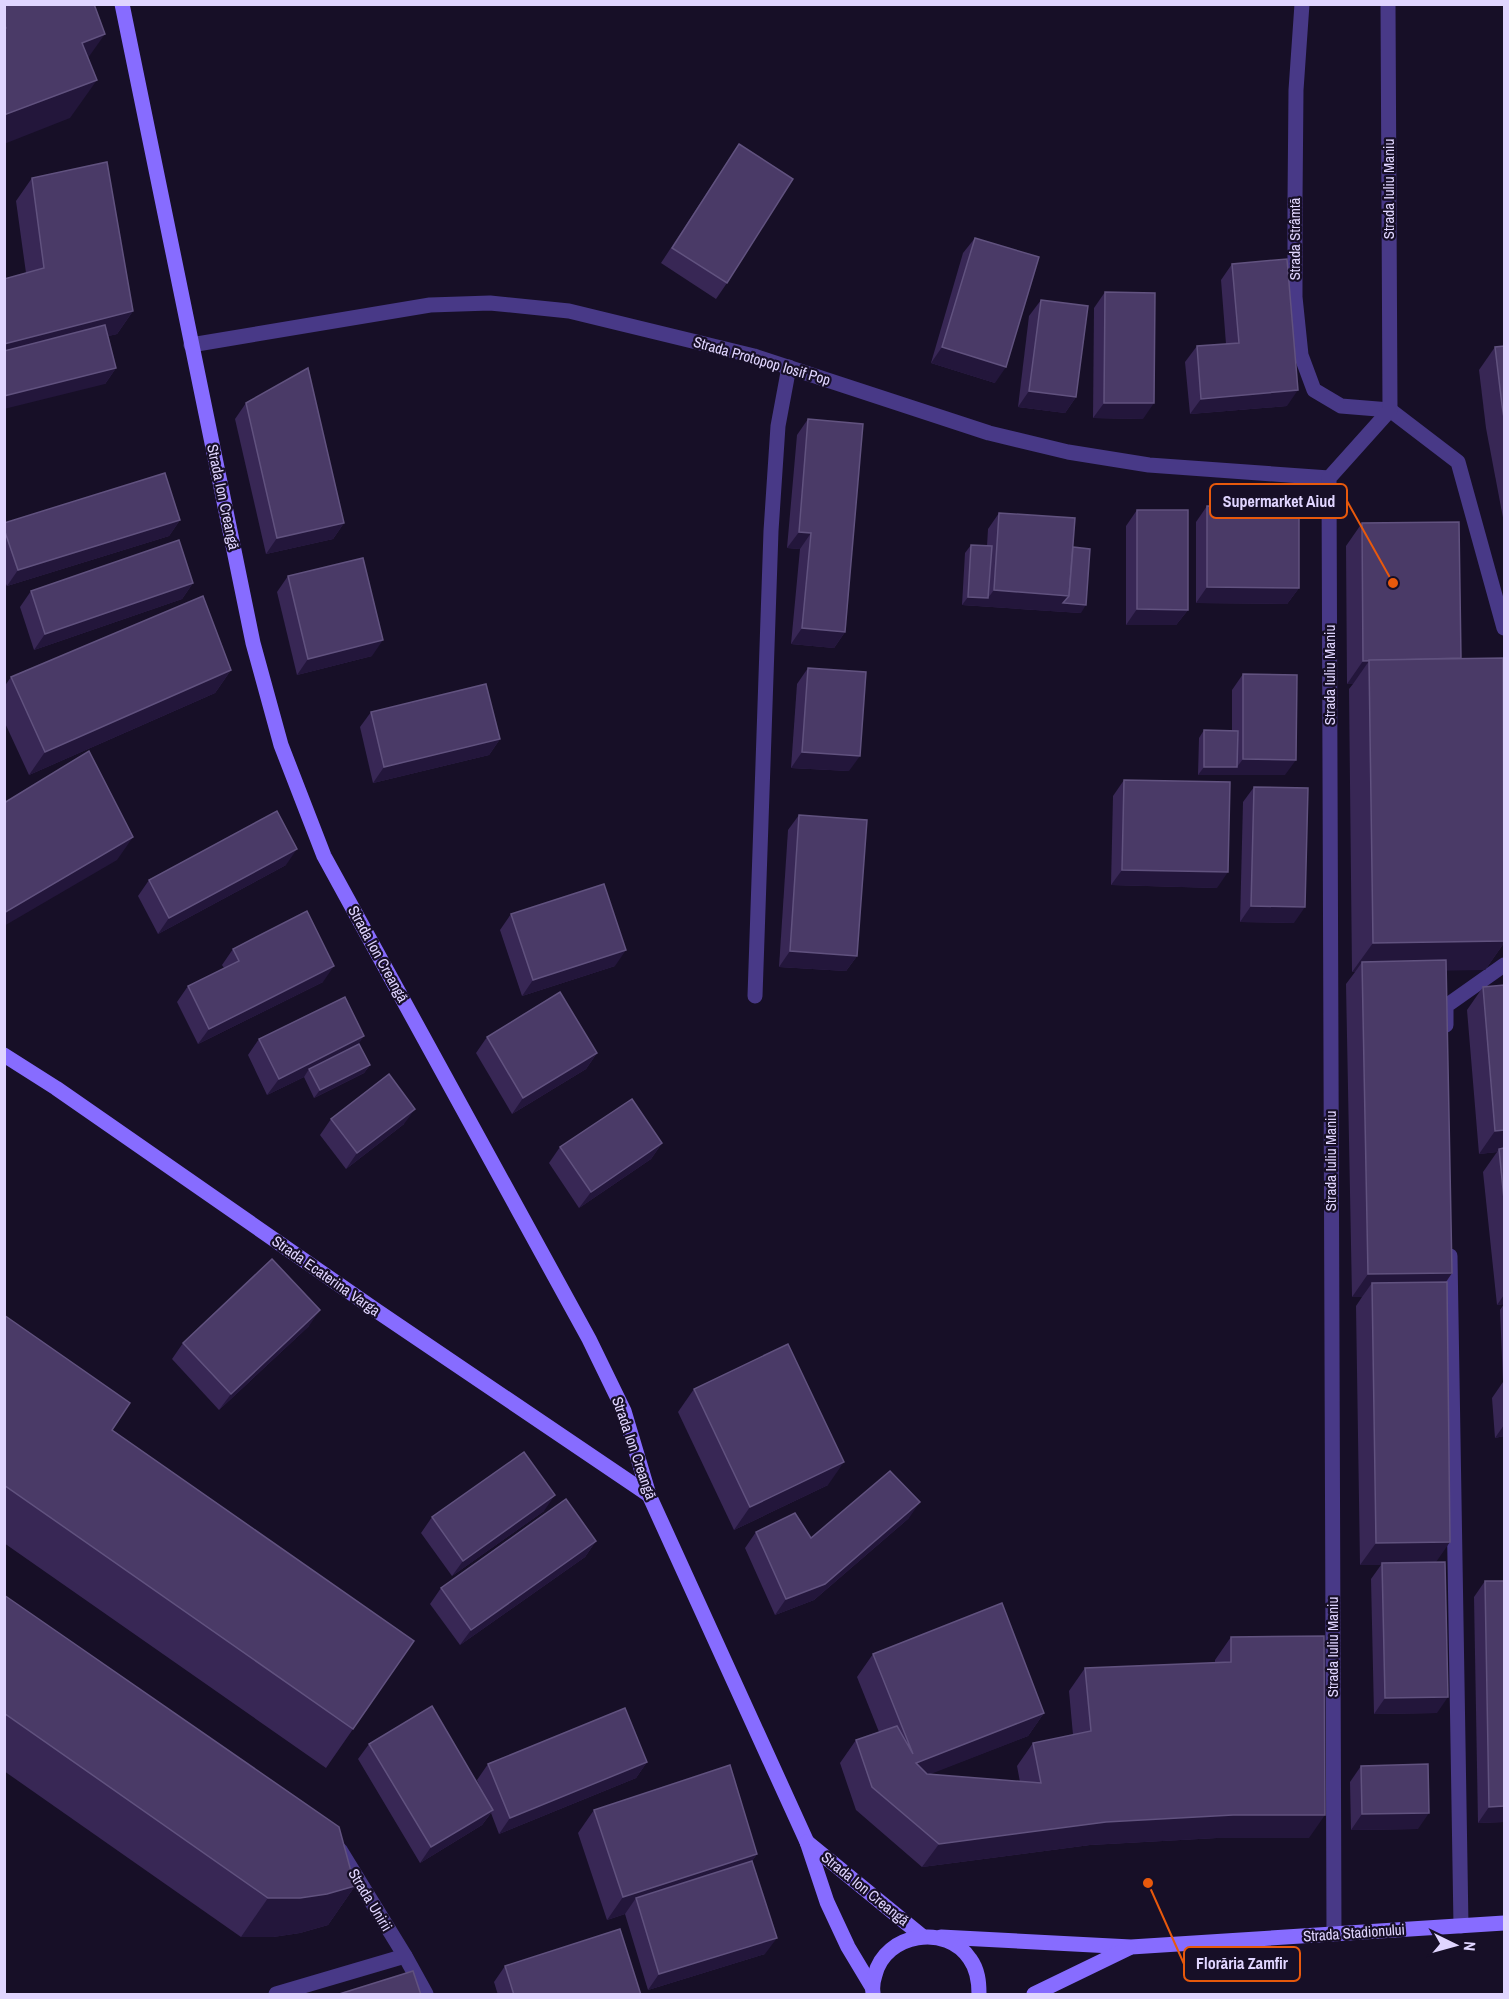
<svg xmlns="http://www.w3.org/2000/svg" width="1509" height="1999" viewBox="0 0 1509 1999" font-family="'Archivo Narrow',sans-serif">
	<style>
		.lines { fill: none; stroke-linecap: round; stroke-linejoin: round }
		.lane { stroke: #483987; stroke-width: 15 }
		.street { stroke: #483987; stroke-width: 15 }
		.secondary { stroke: #876cff; stroke-width: 15 }
		.wall { fill: #382755 }
		.shaded-wall { fill: #23163b }
		.building { fill: #4a3a67; stroke: #61527f; stroke-width: 1.5 }
		.labels { text-anchor: middle; stroke-width: 4.5; stroke-linejoin: round; paint-order: stroke }
		.street-label { font-size: 15px; fill: #e0d5ff; stroke: #170f27 }
		.leader { fill: none; stroke: #e8590c; stroke-width: 2 }
		.callout-dot { fill: #e8590c; stroke: #170f27; stroke-width: 2 }
		.callout { fill: #170f27; stroke: #e8590c; stroke-width: 2 }
		.callout-label { font-size: 16px; text-anchor: middle; font-weight: bold; fill: #e0d5ff }
	</style>
	<rect width="100%" height="100%" fill="#170f27"/>
	<g class="lines">
		<g class="lane">
			<polyline points="755,996 771,531 778,426 789,367"/>
			<polyline points="276,1994 405,1956"/>
		</g>
		<g class="street">
			<polyline points="1302,4 1296,90 1295,201 1295,297 1301,355 1314,390 1341,406 1390,410"/>
			<polyline points="191,345 430,305 490,303 569,311 754,356 989,433 1068,452 1149,465 1329,478"/>
			<polyline points="1390,410 1458,462 1504,628"/>
			<polyline points="1446,1025 1446,1006 1504,965"/>
			<polyline points="1450,1256 1461,1926"/>
			<polyline points="340,1850 405,1956 426,1994"/>
			<polyline points="1334,1934 1329,478 1390,410 1388,4"/>
		</g>
		<g class="secondary">
			<polyline points="122,4 253,643 281,745 324,856 589,1339 624,1411 649,1495 807,1842 827,1902 848,1947 872,1987"/>
			<polyline points="4,1055 56,1088 377,1311 649,1495"/>
			<polyline points="807,1842 922,1936"/>
			<polyline points="941,1937 1131,1947 1504,1923"/>
			<path d="M 873,1993 C 872,1986 873,1981 875,1975 C 885,1933 947,1923 970,1959 C 978,1970 979,1982 979,1994"/>
			<polyline points="1034,1994 1129,1948"/>
		</g>
	</g>
	<g class="wall">
		<polygon points="739,144 727,283 716,299 661,263"/>
		<polygon points="32,178 133,311 117,334 108,336 116,368 105,384 26,273 16,201"/>
		<polygon points="975,238 995,383 931,363 963,253"/>
		<polygon points="1232,264 1287,406 1190,414 1185,362 1197,346 1226,344 1221,280"/>
		<polygon points="1105,292 1143,419 1093,418 1094,308"/>
		<polygon points="1041,300 1076,397 1065,413 1018,407 1029,316"/>
		<polygon points="1504,346 1504,523 1486,428 1479,370 1495,347"/>
		<polygon points="246,403 344,523 333,539 266,554 235,419"/>
		<polygon points="808,419 845,632 834,648 791,644 800,549 787,548 797,435"/>
		<polygon points="1207,506 1299,588 1287,604 1196,603 1196,522"/>
		<polygon points="1137,510 1188,610 1176,625 1126,625 1126,526"/>
		<polygon points="999,513 1073,547 1081,613 962,605 965,553 971,545 987,546 988,529"/>
		<polygon points="180,520 169,536 7,586 4,580 4,523"/>
		<polygon points="1362,523 1461,658 1504,832 1504,943 1485,970 1446,970 1452,1273 1446,1282 1436,1562 1437,1713 1374,1714 1371,1579 1381,1565 1360,1565 1356,1306 1362,1297 1352,1297 1346,984 1355,972 1352,972 1349,689 1353,684 1347,684 1346,546"/>
		<polygon points="288,576 372,656 297,675 277,592"/>
		<polygon points="193,583 182,599 34,650 20,607 31,591"/>
		<polygon points="808,668 849,771 791,768 797,684"/>
		<polygon points="231,670 215,693 29,775 4,721 4,687 11,677"/>
		<polygon points="1243,674 1285,775 1198,775 1199,738 1204,730 1232,731 1232,690"/>
		<polygon points="371,712 500,739 489,755 373,783 360,727"/>
		<polygon points="1124,780 1217,888 1111,885 1113,796"/>
		<polygon points="1254,787 1294,923 1240,922 1243,802"/>
		<polygon points="799,815 857,956 846,971 779,967 788,830"/>
		<polygon points="286,865 158,934 138,896 149,880"/>
		<polygon points="511,914 615,966 522,996 500,930"/>
		<polygon points="233,949 323,982 198,1044 177,1002 188,986 224,968 222,965"/>
		<polygon points="1504,985 1504,1436 1495,1438 1492,1398 1503,1382 1500,1310 1504,1304 1497,1305 1483,1172 1497,1152 1479,1154 1467,1010 1483,987"/>
		<polygon points="487,1037 597,1053 586,1069 512,1114 476,1053"/>
		<polygon points="259,1039 359,1044 370,1065 364,1073 314,1098 304,1077 267,1095 248,1055"/>
		<polygon points="331,1119 404,1124 346,1169 320,1135"/>
		<polygon points="662,1143 651,1159 579,1208 549,1163 560,1147"/>
		<polygon points="4,1315 112,1430 414,1641 326,1768 4,1543"/>
		<polygon points="309,1326 219,1410 172,1359 183,1343"/>
		<polygon points="694,1389 828,1485 734,1530 678,1412"/>
		<polygon points="544,1511 452,1576 421,1533 432,1517"/>
		<polygon points="909,1518 814,1600 775,1615 745,1548 756,1532 811,1538"/>
		<polygon points="596,1541 585,1557 460,1645 430,1604 441,1588"/>
		<polygon points="1485,1581 1504,1581 1504,1822 1478,1823 1474,1597"/>
		<polygon points="4,1595 355,1886 328,1925 300,1933 273,1937 241,1937 4,1771"/>
		<polygon points="1231,1637 1309,1838 1217,1838 1090,1845 922,1867 856,1810 840,1763 856,1740 879,1732 857,1677 873,1654 1044,1713 1028,1736 929,1774 1020,1782 1017,1766 1033,1743 1073,1735 1069,1691 1085,1668 1215,1663 1215,1660"/>
		<polygon points="369,1744 480,1787 477,1780 488,1764 647,1762 636,1778 499,1834 491,1813 482,1825 420,1863 358,1759"/>
		<polygon points="1361,1766 1418,1829 1351,1830 1350,1782"/>
		<polygon points="594,1810 757,1854 752,1861 765,1954 648,1990 625,1914 607,1920 578,1833"/>
		<polygon points="505,1966 641,1995 498,1995 494,1982"/>
	</g>
	<g class="shaded-wall">
		<polygon points="105,34 78,72 82,43"/>
		<polygon points="97,80 70,118 4,144 4,115"/>
		<polygon points="133,311 117,334 4,363 4,344"/>
		<polygon points="942,347 1006,367 995,383 931,363"/>
		<polygon points="116,368 105,384 4,409 4,396"/>
		<polygon points="1298,390 1287,406 1190,414 1201,399"/>
		<polygon points="1029,391 1076,397 1065,413 1018,407"/>
		<polygon points="1104,403 1154,403 1143,419 1093,418"/>
		<polygon points="180,520 169,536 7,586 18,570"/>
		<polygon points="344,523 333,539 266,554 277,538"/>
		<polygon points="799,532 811,533 800,549 787,548"/>
		<polygon points="193,583 182,599 34,650 45,634"/>
		<polygon points="1207,587 1299,588 1287,604 1196,603"/>
		<polygon points="994,590 1069,596 1086,605 1081,613 962,605 968,597 988,598"/>
		<polygon points="1137,609 1188,610 1176,625 1126,625"/>
		<polygon points="802,628 845,632 834,648 791,644"/>
		<polygon points="383,640 372,656 297,675 308,659"/>
		<polygon points="1363,661 1369,661 1353,684 1347,684"/>
		<polygon points="231,670 215,693 29,775 45,752"/>
		<polygon points="500,739 489,755 373,783 384,767"/>
		<polygon points="802,752 860,756 849,771 791,768"/>
		<polygon points="1243,759 1296,760 1285,775 1198,775 1204,767 1237,767"/>
		<polygon points="133,837 117,860 4,926 4,913"/>
		<polygon points="297,849 286,865 158,934 169,918"/>
		<polygon points="1122,870 1228,872 1217,888 1111,885"/>
		<polygon points="1251,906 1305,907 1294,923 1240,922"/>
		<polygon points="1504,941 1504,943 1485,970 1362,972 1362,962 1355,972 1352,972 1373,943"/>
		<polygon points="626,950 615,966 522,996 533,980"/>
		<polygon points="790,951 857,956 846,971 779,967"/>
		<polygon points="334,966 323,982 198,1044 209,1029"/>
		<polygon points="364,1036 353,1052 309,1069 304,1077 267,1095 279,1079"/>
		<polygon points="597,1053 586,1069 512,1114 523,1098"/>
		<polygon points="370,1065 364,1073 314,1098 320,1090"/>
		<polygon points="415,1109 404,1124 346,1169 357,1153"/>
		<polygon points="1504,1130 1504,1152 1499,1149 1497,1152 1479,1154 1495,1131"/>
		<polygon points="662,1143 651,1159 579,1208 591,1192"/>
		<polygon points="1452,1273 1436,1296 1372,1283 1362,1297 1352,1297 1368,1274"/>
		<polygon points="1504,1295 1504,1304 1497,1305"/>
		<polygon points="320,1310 309,1326 219,1410 231,1394"/>
		<polygon points="1504,1425 1504,1436 1495,1438"/>
		<polygon points="844,1462 828,1485 734,1530 750,1507"/>
		<polygon points="555,1495 544,1511 452,1576 463,1561"/>
		<polygon points="920,1502 909,1518 814,1600 775,1615 786,1599"/>
		<polygon points="596,1541 585,1557 460,1645 471,1630"/>
		<polygon points="1450,1542 1434,1565 1382,1563 1381,1565 1360,1565 1376,1543"/>
		<polygon points="1448,1697 1437,1713 1374,1714 1385,1698"/>
		<polygon points="1044,1713 1028,1736 900,1786 916,1763"/>
		<polygon points="647,1762 636,1778 499,1834 510,1818"/>
		<polygon points="1504,1806 1504,1822 1478,1823 1489,1807"/>
		<polygon points="493,1810 482,1825 420,1863 431,1847"/>
		<polygon points="1429,1813 1418,1829 1351,1830 1362,1814"/>
		<polygon points="1233,1815 1325,1815 1309,1838 1217,1838 1090,1845 922,1867 939,1844 1106,1822"/>
		<polygon points="757,1854 741,1877 636,1898 625,1914 607,1920 623,1897"/>
		<polygon points="355,1886 328,1925 300,1933 273,1937 241,1937 268,1898"/>
		<polygon points="777,1938 765,1954 648,1990 659,1974"/>
	</g>
	<g class="building">
		<polygon points="4,4 94,4 105,34 82,43 97,80 4,115 4,29 6,28 4,24"/>
		<polygon points="739,144 793,179 727,283 672,248"/>
		<polygon points="107,162 133,311 4,344 4,279 44,268 32,178"/>
		<polygon points="975,238 1039,257 1006,367 942,347"/>
		<polygon points="1287,259 1298,390 1201,399 1197,346 1239,343 1232,264"/>
		<polygon points="1105,292 1155,293 1154,403 1104,403"/>
		<polygon points="1041,300 1088,306 1076,397 1029,391"/>
		<polygon points="105,325 116,368 4,396 4,351"/>
		<polygon points="1504,346 1504,418 1502,405 1495,347"/>
		<polygon points="308,368 344,523 277,538 246,403"/>
		<polygon points="808,419 863,424 845,632 802,628 811,533 799,532"/>
		<polygon points="165,473 180,520 18,570 4,529 4,523"/>
		<polygon points="1207,506 1299,507 1299,588 1207,587"/>
		<polygon points="1137,510 1188,510 1188,610 1137,609"/>
		<polygon points="999,513 1075,518 1069,596 994,590"/>
		<polygon points="1459,522 1461,658 1363,661 1362,523"/>
		<polygon points="179,540 193,583 45,634 31,591"/>
		<polygon points="971,545 992,546 988,598 968,597"/>
		<polygon points="1073,547 1090,549 1086,605 1063,603 1069,596"/>
		<polygon points="363,558 383,640 308,659 288,576"/>
		<polygon points="203,596 231,670 45,752 11,677"/>
		<polygon points="1503,658 1504,941 1373,943 1369,660"/>
		<polygon points="808,668 866,672 860,756 802,752"/>
		<polygon points="1243,674 1297,675 1296,760 1243,759"/>
		<polygon points="486,684 500,739 384,767 371,712"/>
		<polygon points="1204,730 1238,731 1237,767 1204,767"/>
		<polygon points="89,751 133,837 4,913 4,803"/>
		<polygon points="1124,780 1230,782 1228,872 1122,870"/>
		<polygon points="1254,787 1308,788 1305,907 1251,906"/>
		<polygon points="277,811 297,849 169,918 149,880"/>
		<polygon points="799,815 867,820 857,956 790,951"/>
		<polygon points="604,884 626,950 533,980 511,914"/>
		<polygon points="307,911 334,966 209,1029 188,986 239,961 233,949"/>
		<polygon points="1446,960 1452,1273 1368,1274 1362,962"/>
		<polygon points="1504,985 1504,1130 1495,1131 1483,987"/>
		<polygon points="560,992 597,1053 523,1098 487,1037"/>
		<polygon points="345,997 364,1036 279,1079 259,1039"/>
		<polygon points="359,1044 370,1065 320,1090 309,1069"/>
		<polygon points="389,1074 415,1109 357,1153 331,1119"/>
		<polygon points="632,1099 662,1143 591,1192 560,1147"/>
		<polygon points="1504,1148 1504,1199 1499,1149"/>
		<polygon points="272,1259 320,1310 231,1394 183,1343"/>
		<polygon points="1447,1282 1450,1542 1376,1543 1372,1283"/>
		<polygon points="4,1315 130,1403 112,1430 414,1641 353,1729 4,1485"/>
		<polygon points="788,1344 844,1462 750,1507 694,1389"/>
		<polygon points="524,1452 555,1495 463,1561 432,1517"/>
		<polygon points="890,1471 920,1502 825,1584 786,1599 756,1532 795,1513 811,1538"/>
		<polygon points="566,1499 596,1541 471,1630 441,1588"/>
		<polygon points="1445,1562 1448,1697 1385,1698 1382,1563"/>
		<polygon points="1485,1581 1504,1581 1504,1806 1489,1807"/>
		<polygon points="4,1595 339,1827 355,1886 327,1894 300,1898 268,1898 4,1713"/>
		<polygon points="1002,1603 1044,1713 916,1763 927,1774 1041,1783 1033,1743 1091,1731 1085,1668 1231,1662 1231,1637 1324,1636 1325,1815 1233,1815 1106,1822 939,1844 872,1787 856,1740 897,1726 913,1754 873,1654"/>
		<polygon points="432,1706 493,1810 431,1847 369,1744"/>
		<polygon points="625,1708 647,1762 510,1818 488,1764"/>
		<polygon points="1428,1764 1429,1813 1362,1814 1361,1766"/>
		<polygon points="730,1765 757,1854 623,1897 594,1810"/>
		<polygon points="752,1861 777,1938 659,1974 636,1898"/>
		<polygon points="620,1929 641,1995 514,1995 505,1966"/>
		<polygon points="413,1971 421,1995 336,1995"/>
	</g>
	<g class="labels">
		<g class="street-label">
			<text transform="translate(1389 189) rotate(-90)" y="5">Strada Iuliu Maniu</text>
			<text transform="translate(1295 239) rotate(-90)" y="5">Strada Strâmtă</text>
			<text transform="translate(762 361) rotate(16)" y="5">Strada Protopop Iosif Pop</text>
			<text transform="translate(223 497) rotate(78)" y="5">Strada Ion Creangă</text>
			<text transform="translate(1330 675) rotate(-90)" y="5">Strada Iuliu Maniu</text>
			<text transform="translate(378 954) rotate(61)" y="5">Strada Ion Creangă</text>
			<text transform="translate(1331 1161) rotate(-90)" y="5">Strada Iuliu Maniu</text>
			<text transform="translate(326 1276) rotate(35)" y="5">Strada Ecaterina Varga</text>
			<text transform="translate(634 1448) rotate(71)" y="5">Strada Ion Creangă</text>
			<text transform="translate(1333 1647) rotate(-90)" y="5">Strada Iuliu Maniu</text>
			<text transform="translate(865 1889) rotate(39)" y="5">Strada Ion Creangă</text>
			<text transform="translate(370 1900) rotate(59)" y="5">Strada Unirii</text>
			<text transform="translate(1354 1933) rotate(-4)" y="5">Strada Stadionului</text>
		</g>
	</g>
	<path class="leader" d="M1393 583L1347 501M1148 1883L1184 1964"/>
	<g class="callout-dot">
		<circle cx="1393" cy="583" r="6"/>
		<circle cx="1148" cy="1883" r="6"/>
	</g>
	<g class="callout">
		<rect x="1210" y="484" width="137" height="34" rx="6"/>
		<rect x="1184" y="1947" width="116" height="34" rx="6"/>
	</g>
	<g class="callout-label">
		<text x="1279" y="507">Supermarket Aiud</text>
		<text x="1242" y="1969">Florăria Zamfir</text>
	</g>
	<rect width="1509" height="1999" fill="none" stroke="#e0d5ff" stroke-width="12"/>
	<g transform="translate(1455 1945) rotate(95)" stroke="#170f27" stroke-width="4.5" paint-order="stroke">
	<path d="M0-4.5L10 22L0 15L-10 22Z" fill="#e0d5ff"/>
	<text y="-9" font-size="16" font-weight="bold" text-anchor="middle" fill="#e0d5ff">N</text>
	</g>
</svg>
